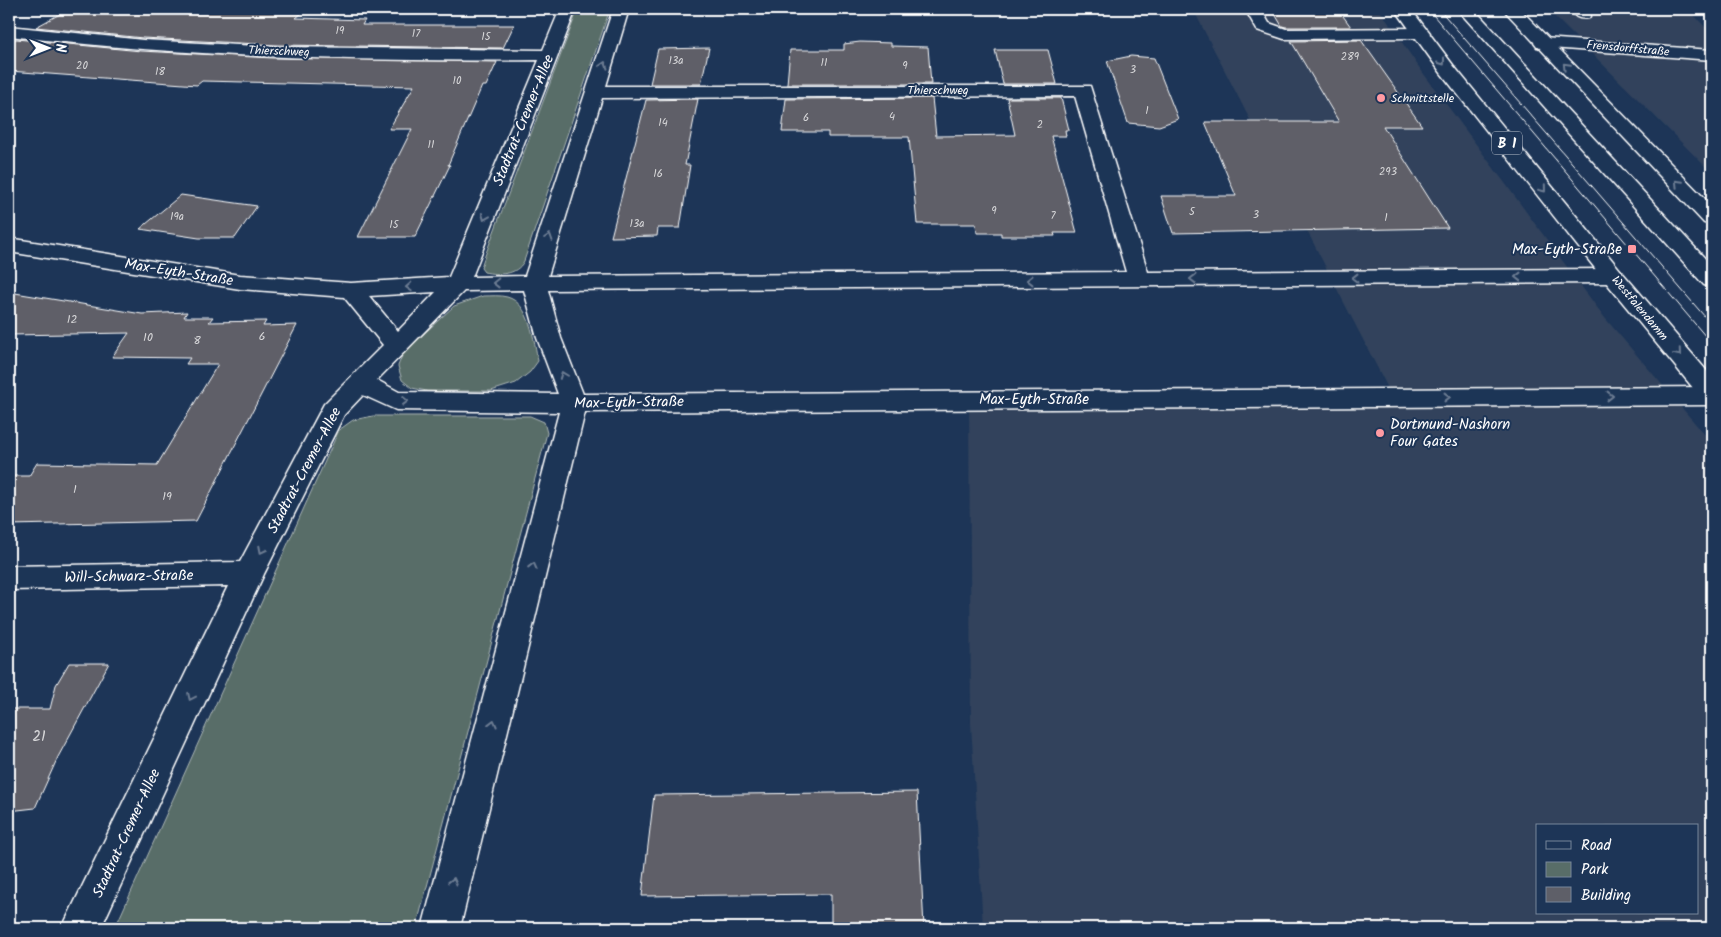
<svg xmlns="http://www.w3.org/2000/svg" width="1721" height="937" viewBox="0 0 1721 937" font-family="Kalam,sans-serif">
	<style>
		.built { fill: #30425c; fill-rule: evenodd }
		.green { fill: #586d68; stroke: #acb6b4 }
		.building { fill: #5e5f68; stroke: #fff }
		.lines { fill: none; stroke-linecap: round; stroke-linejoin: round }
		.minor-casing { stroke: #fff; stroke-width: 3 }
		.major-casing { stroke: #fff; stroke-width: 3 }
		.highway-casing { stroke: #fff; stroke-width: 3 }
		.minor { fill: #1d3557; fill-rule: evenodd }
		.major { fill: #1d3557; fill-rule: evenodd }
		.highway { fill: #1d3557; fill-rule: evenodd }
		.tram { stroke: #fff; stroke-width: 1 }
		.oneway { stroke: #6c7c92 }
		.poi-dot { fill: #ff9aa2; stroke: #1d3557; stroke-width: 2 }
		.labels { text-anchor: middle; stroke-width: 4; stroke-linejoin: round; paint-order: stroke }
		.far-number-label { font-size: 11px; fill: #d7d7d9 }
		.far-street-label { font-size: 12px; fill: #fff; stroke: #1d3557 }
		.far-poi-label { font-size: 12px; fill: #fff; stroke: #1d3557; text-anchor: start }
		.number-label { font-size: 12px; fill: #d7d7d9 }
		.shield { fill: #1d3557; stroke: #bbc2cd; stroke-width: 1 }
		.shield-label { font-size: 14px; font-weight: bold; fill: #fff }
		.street-label { font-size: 15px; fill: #fff; stroke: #1d3557 }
		.poi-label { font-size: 15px; fill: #fff; stroke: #1d3557; text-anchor: end }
		.near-number-label { font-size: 15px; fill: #d7d7d9 }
	</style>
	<rect width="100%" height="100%" fill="#1d3557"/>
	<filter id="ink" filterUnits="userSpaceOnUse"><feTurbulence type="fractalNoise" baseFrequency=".02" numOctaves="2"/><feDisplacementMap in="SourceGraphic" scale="10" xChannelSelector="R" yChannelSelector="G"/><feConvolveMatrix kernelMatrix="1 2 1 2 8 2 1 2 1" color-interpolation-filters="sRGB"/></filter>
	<g filter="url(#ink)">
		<g class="built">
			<path d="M 1193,9 L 1379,9 L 1421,70 L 1605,318 L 1712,443 L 1712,928 L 983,928 L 971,724 L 969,405 L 1394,400 ZM 1537,826 L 1697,826 L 1697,913 L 1537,913 Z"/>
			<polygon points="1547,9 1688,9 1712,34 1712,173"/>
		</g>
		<g class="green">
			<path d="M 578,9 L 610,9 L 524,261 C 516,276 499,275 484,272 L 481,268 L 483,261 Z"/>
			<path d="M 483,296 C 491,296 500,295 507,297 C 530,303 534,341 538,361 L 530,372 L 516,383 L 491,391 L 427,391 L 412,388 L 402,380 L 398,366 L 403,353 L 454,306 Z"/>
			<polygon points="373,416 530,416 544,422 547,433 416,928 115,928 339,430 353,420"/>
		</g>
		<g class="building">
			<polygon points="69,9 231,9 302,13 296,18 365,20 362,25 514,25 503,48 278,45 143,38 36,27"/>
			<polygon points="1272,9 1338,9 1351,27 1286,27 1282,26"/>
			<polygon points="16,39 141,51 273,58 497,62 486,86 482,86 448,165 450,165 415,237 358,237 412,129 389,129 414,86 202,81 197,85 9,71 9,42"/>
			<polygon points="1361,40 1422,126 1383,126 1448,228 1173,233 1161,196 1236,196 1205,122 1339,122 1291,41"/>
			<polygon points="860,42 891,43 891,46 928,47 931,84 787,84 790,50 844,50 844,44"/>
			<polygon points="709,48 701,84 650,84 658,49"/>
			<polygon points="995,50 1048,50 1057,84 1003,84"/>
			<polygon points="1131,56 1154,58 1178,119 1159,126 1128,123 1107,61"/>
			<polygon points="932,98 936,136 1015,135 1007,98 1061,98 1069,130 1065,130 1066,136 1051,136 1077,233 1054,233 1055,236 1001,236 1001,233 977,233 976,224 917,224 909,137 828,137 828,132 782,132 786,99"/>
			<polygon points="698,99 685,165 690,165 680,228 658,228 657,236 611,237 646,100"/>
			<polygon points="181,195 222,201 257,206 235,238 199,238 140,229"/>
			<polygon points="9,292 142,314 187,312 184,317 213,317 209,322 266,321 263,326 297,325 196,521 9,525 9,476 29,476 37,463 157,465 218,364 186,364 190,358 112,357 129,333 9,335"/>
			<polygon points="69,663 109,663 58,757 35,808 9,811 9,709 50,709 56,685"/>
			<polygon points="917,792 924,928 831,928 831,894 642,896 654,795"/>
		</g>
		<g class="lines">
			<g class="minor-casing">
				<g id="minor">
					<path d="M 560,9 L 576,9 L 472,277 L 525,276 L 613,9 L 629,9 L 606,86 L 1090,86 L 1148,272 L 1613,269 L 1621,271 L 1624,276 L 1621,281 L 1613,283 L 548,290 L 561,338 L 583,394 L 1712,387 L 1712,405 L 585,412 L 460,928 L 422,928 L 559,412 L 396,410 L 363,395 L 344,415 L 264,574 L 101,928 L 62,928 L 228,586 L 9,590 L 9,566 L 240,562 L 324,404 L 383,345 L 344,297 L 240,289 L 9,252 L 9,238 L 240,275 L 351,283 L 449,277 L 539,60 C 361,62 185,57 9,36 L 9,26 L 143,40 L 278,47 L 543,50 ZM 1075,96 L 1126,272 L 548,276 L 602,98 ZM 524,290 L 537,338 L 558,394 L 399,392 L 377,380 L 464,291 ZM 436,292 L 398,331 L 369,296 Z"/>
					<polygon points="1245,9 1261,9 1269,23 1286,29 1421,28 1427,29 1430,33 1427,37 1421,38 1284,39 1257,30"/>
					<polygon points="1457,9 1474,9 1712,266 1712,287 1704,285"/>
					<path d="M 1570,9 L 1587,9 L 1591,14 L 1589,18 C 1580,20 1574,17 1570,9 Z"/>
					<polygon points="1543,38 1712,50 1712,60 1537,47 1534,43 1537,39"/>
				</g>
			</g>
			<g class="major-casing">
				<g id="major">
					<polygon points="1395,9 1411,9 1453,65 1621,271 1624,276 1621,281 1613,283 1605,281 1441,73"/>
					<polygon points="1503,9 1520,9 1712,206 1712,224 1704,223"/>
				</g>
			</g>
			<g class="highway-casing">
				<polygon id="highway" points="1613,269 1621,271 1712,377 1712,403 1703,400 1605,281 1602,276 1605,271"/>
			</g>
			<use href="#minor" class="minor"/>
			<use href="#major" class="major"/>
			<use href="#highway" class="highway"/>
			<g class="tram">
				<polyline points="1428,9 1712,344"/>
				<polyline points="1439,9 1712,325"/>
			</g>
		</g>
		<defs><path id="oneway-chevron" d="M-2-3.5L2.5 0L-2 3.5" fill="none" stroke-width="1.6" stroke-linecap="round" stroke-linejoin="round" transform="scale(1.25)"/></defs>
		<g class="oneway">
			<use href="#oneway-chevron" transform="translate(1442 62) rotate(54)"/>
			<use href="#oneway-chevron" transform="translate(604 65) rotate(-73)"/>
			<use href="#oneway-chevron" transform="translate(1566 66) rotate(-134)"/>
			<use href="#oneway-chevron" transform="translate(1678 183) rotate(-134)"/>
			<use href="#oneway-chevron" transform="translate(1543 189) rotate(51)"/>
			<use href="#oneway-chevron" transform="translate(485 217) rotate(112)"/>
			<use href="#oneway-chevron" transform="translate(549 237) rotate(-72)"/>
			<use href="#oneway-chevron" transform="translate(1518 277) rotate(180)"/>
			<use href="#oneway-chevron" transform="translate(1355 278) rotate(180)"/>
			<use href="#oneway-chevron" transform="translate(1193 279) rotate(180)"/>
			<use href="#oneway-chevron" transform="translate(1030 280) rotate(180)"/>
			<use href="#oneway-chevron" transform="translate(496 283) rotate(179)"/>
			<use href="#oneway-chevron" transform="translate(409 287) rotate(177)"/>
			<use href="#oneway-chevron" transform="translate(1678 353) rotate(50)"/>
			<use href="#oneway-chevron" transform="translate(563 375) rotate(-111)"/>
			<use href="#oneway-chevron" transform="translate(1610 396)"/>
			<use href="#oneway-chevron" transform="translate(1447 397)"/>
			<use href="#oneway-chevron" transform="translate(405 401) rotate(1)"/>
			<use href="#oneway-chevron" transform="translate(262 550) rotate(117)"/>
			<use href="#oneway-chevron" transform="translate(533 566) rotate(-76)"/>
			<use href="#oneway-chevron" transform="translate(191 697) rotate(115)"/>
			<use href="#oneway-chevron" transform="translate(493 723) rotate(-76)"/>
			<use href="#oneway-chevron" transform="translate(453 881) rotate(-76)"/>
		</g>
	</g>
	<g class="poi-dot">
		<circle cx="1381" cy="98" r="5"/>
		<rect x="1627" y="244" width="10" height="10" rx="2.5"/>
		<circle cx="1380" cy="433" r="5"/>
	</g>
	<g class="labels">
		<g class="far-number-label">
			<text x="340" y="34">19</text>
			<text x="416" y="37">17</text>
			<text x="486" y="40">15</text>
			<text x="1350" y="60">289</text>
			<text x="676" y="64">13a</text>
			<text x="824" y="66">11</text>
			<text x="82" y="69">20</text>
			<text x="905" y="69">9</text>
			<text x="1133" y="73">3</text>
			<text x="160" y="75">18</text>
			<text x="457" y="84">10</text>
			<text x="1147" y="114">1</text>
			<text x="892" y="120">4</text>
			<text x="806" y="121">6</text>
			<text x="663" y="126">14</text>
			<text x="1040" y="128">2</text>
			<text x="431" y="148">11</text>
			<text x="1388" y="175">293</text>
			<text x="658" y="177">16</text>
			<text x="994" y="214">9</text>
			<text x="1192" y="215">5</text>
			<text x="1256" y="218">3</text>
			<text x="1053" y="219">7</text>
			<text x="177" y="220">19a</text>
			<text x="1386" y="221">1</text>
			<text x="637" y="227">13a</text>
			<text x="394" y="228">15</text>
		</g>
		<g class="far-street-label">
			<text transform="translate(1628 48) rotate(5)" y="4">Frensdorffstraße</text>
			<text transform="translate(279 51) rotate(2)" y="4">Thierschweg</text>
			<text x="938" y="94">Thierschweg</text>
			<text transform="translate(1640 308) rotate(50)" y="4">Westfalendamm</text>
		</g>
		<g class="far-poi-label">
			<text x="1391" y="102">Schnittstelle</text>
		</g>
		<g class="number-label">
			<text x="72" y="323">12</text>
			<text x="262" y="340">6</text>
			<text x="148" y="341">10</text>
			<text x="197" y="344">8</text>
			<text x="75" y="493">1</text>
			<text x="167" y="500">19</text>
		</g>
		<rect class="shield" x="1492" y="131.5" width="30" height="23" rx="4"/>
		<g class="shield-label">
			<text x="1507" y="148">B 1</text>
		</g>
		<g class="street-label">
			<text transform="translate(523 120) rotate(-68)" y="5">Stadtrat-Cremer-Allee</text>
			<text transform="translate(179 272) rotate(9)" y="5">Max-Eyth-Straße</text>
			<text x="1034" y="404">Max-Eyth-Straße</text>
			<text transform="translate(629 402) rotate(-1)" y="5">Max-Eyth-Straße</text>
			<text transform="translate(304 470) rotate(-62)" y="5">Stadtrat-Cremer-Allee</text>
			<text transform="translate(129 576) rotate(-1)" y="5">Will-Schwarz-Straße</text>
			<text transform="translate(126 833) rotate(-65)" y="5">Stadtrat-Cremer-Allee</text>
		</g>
		<g class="poi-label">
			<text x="1622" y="254">Max-Eyth-Straße</text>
			<text x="1390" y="429" text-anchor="start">Dortmund-Nashorn<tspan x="1390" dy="17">Four Gates</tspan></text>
		</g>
		<g class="near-number-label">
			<text x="39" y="741">21</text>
		</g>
	</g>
	<rect width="1721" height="937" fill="none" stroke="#1d3557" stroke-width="30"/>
	<rect x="15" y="15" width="1691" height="907" fill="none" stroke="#fff" stroke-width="2" filter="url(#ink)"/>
	<rect x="1536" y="824" width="162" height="90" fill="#1d3557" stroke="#77869a"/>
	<rect x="1546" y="841" width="25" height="8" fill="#1d3557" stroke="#77869a"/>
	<text x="1581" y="850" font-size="15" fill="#ffffff">Road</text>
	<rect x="1546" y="862" width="25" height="15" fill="#586d68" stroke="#77869a"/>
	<text x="1581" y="874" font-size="15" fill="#ffffff">Park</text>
	<rect x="1546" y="887" width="25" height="15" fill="#5e5f68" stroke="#77869a"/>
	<text x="1581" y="900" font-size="15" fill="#ffffff">Building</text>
	<g transform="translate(48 48) rotate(90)" stroke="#1d3557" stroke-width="4" paint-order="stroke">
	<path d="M0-4L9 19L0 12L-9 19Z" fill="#ffffff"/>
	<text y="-8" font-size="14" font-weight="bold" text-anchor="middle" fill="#ffffff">N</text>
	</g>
</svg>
